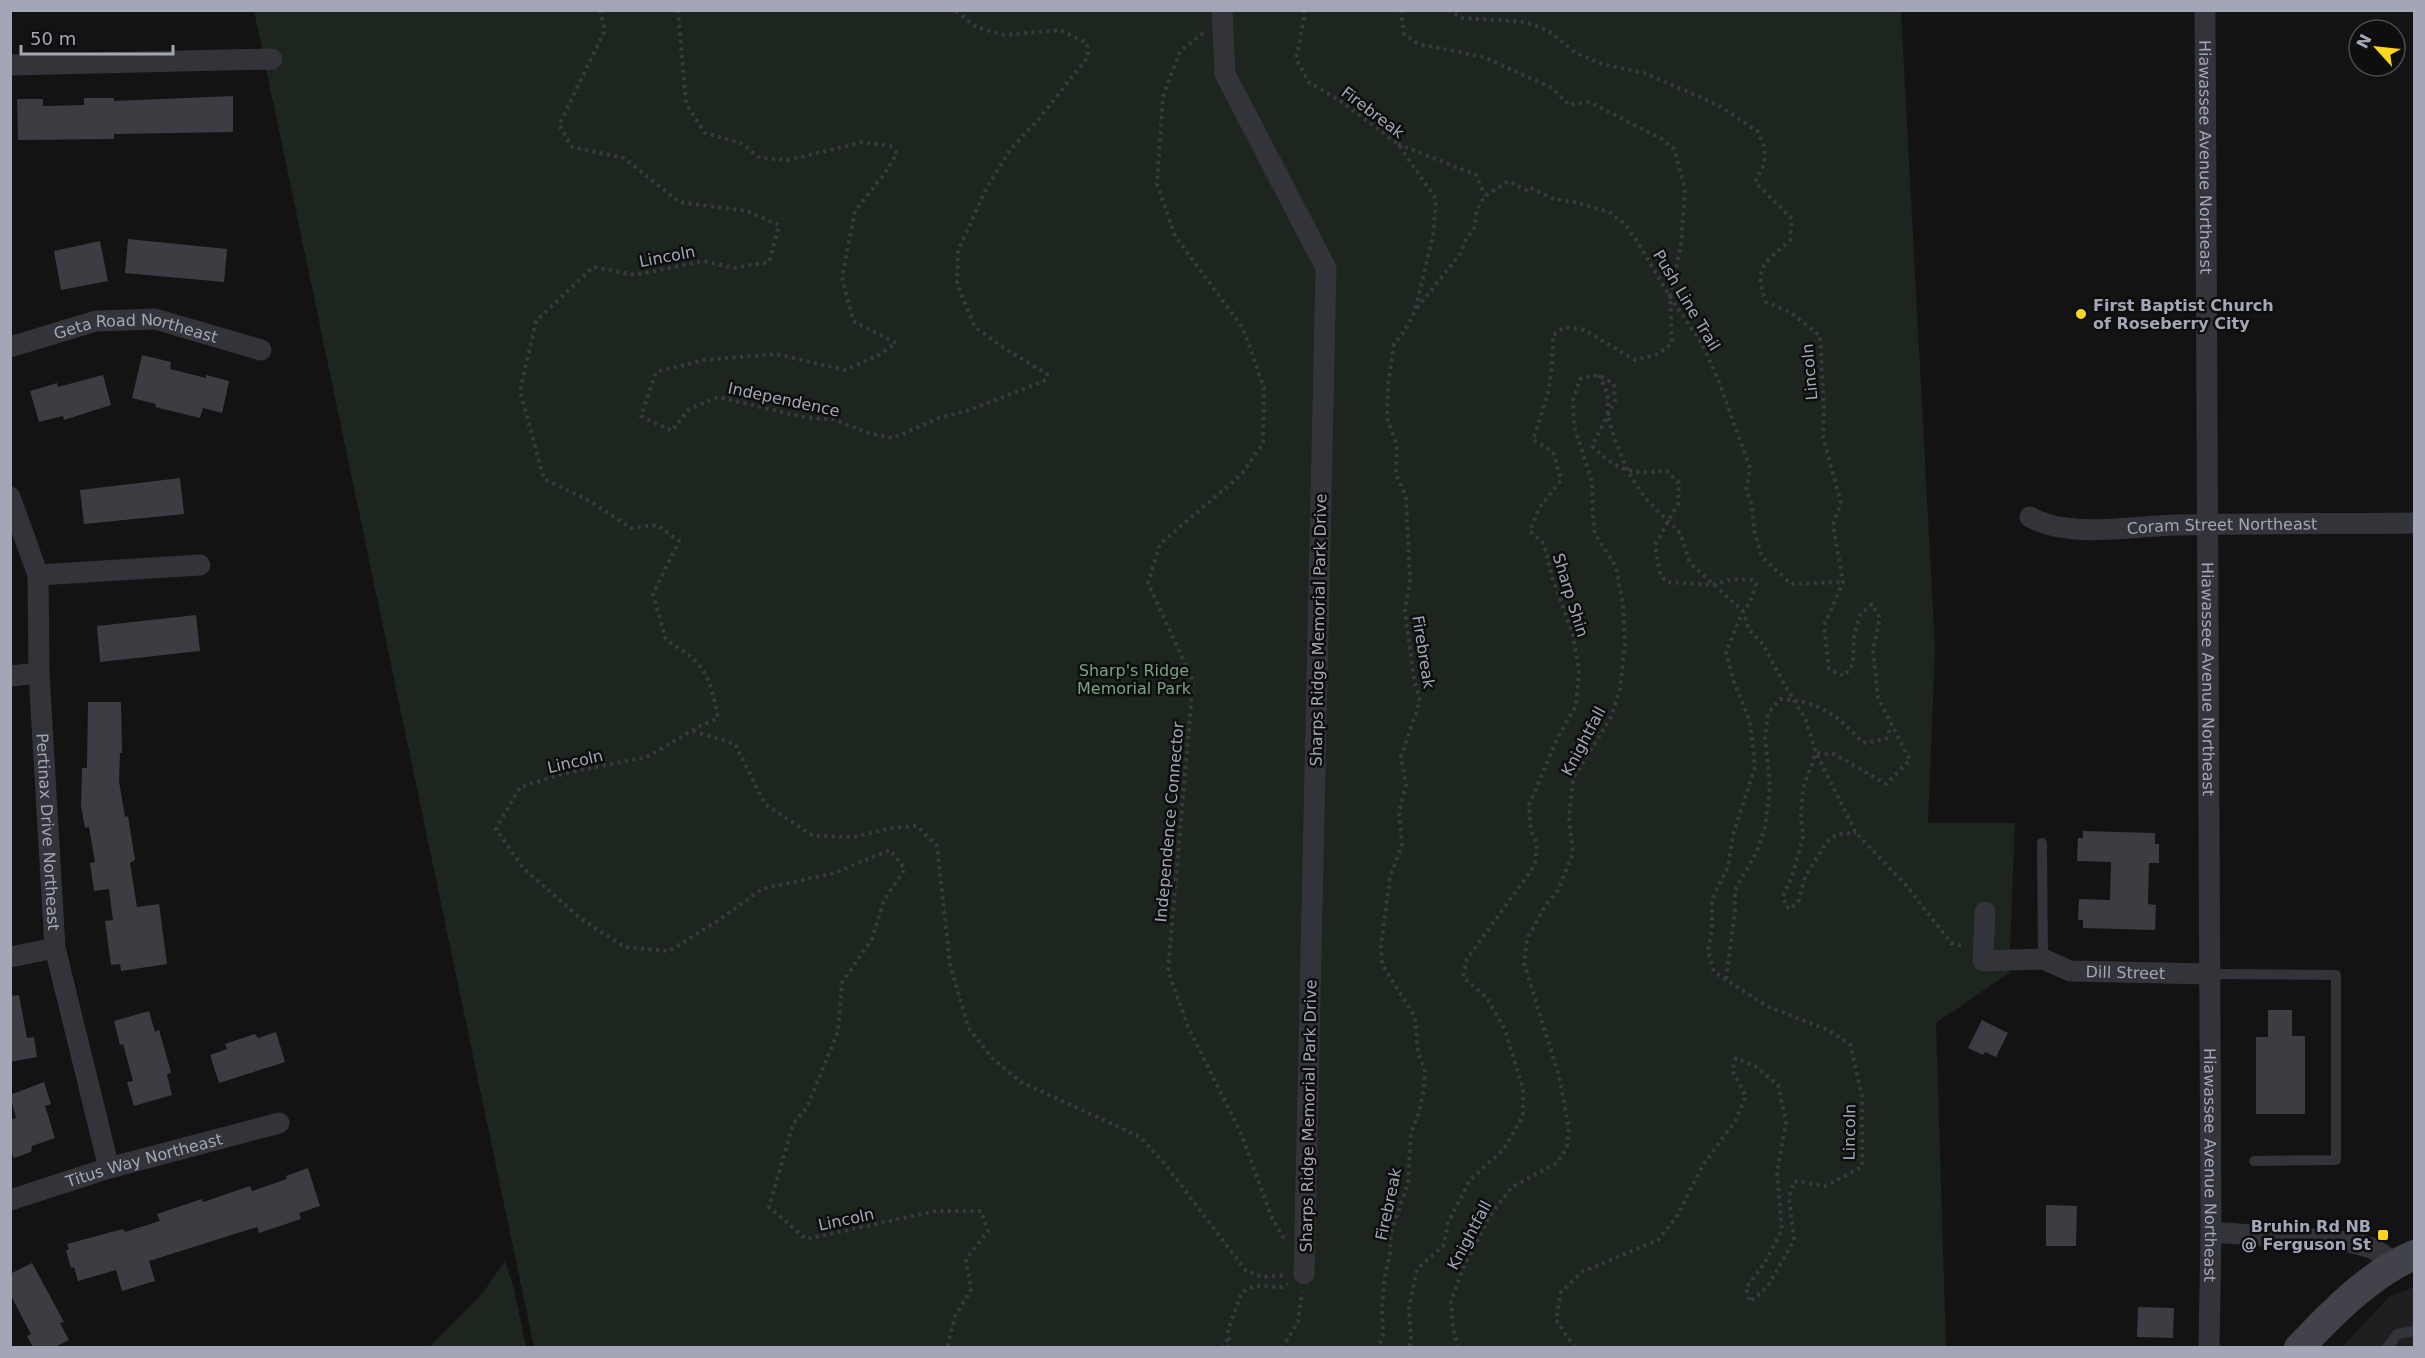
<svg xmlns="http://www.w3.org/2000/svg" width="2425" height="1358" viewBox="0 0 2425 1358" font-family="'DejaVu Sans',sans-serif">
	<style>
		.built { fill: #1f1f21 }
		.green { fill: #1d251f }
		.building { fill: #3c3c42 }
		.lines { fill: none; stroke-linecap: round; stroke-linejoin: round }
		.path { stroke: #393a41; stroke-width: 4; stroke-dasharray: 3 4.5; stroke-linecap: butt }
		.service { stroke: #33333a; stroke-width: 10 }
		.minor { stroke: #33333a; stroke-width: 21 }
		.secondary { stroke: #41424a; stroke-width: 30 }
		.poi-dot { fill: #fed621; stroke: #0e0e0f; stroke-width: 2 }
		.labels { text-anchor: middle; stroke-width: 5; stroke-linejoin: round; paint-order: stroke }
		.street-label { font-size: 16px; fill: #a3a6b6; stroke: #0e0e0f }
		.poi-label { font-size: 16px; font-weight: bold; fill: #a3a6b6; stroke: #0e0e0f; text-anchor: start }
		.park-label { font-size: 16px; fill: #79a282; stroke: #0e0e0f }
	</style>
	<rect width="100%" height="100%" fill="#131314"/>
	<polygon class="built" points="2414,1287 2414,1347 2341,1348 2389,1297"/>
	<g class="green">
		<polygon points="254,11 1901,11 1935,649 1928,823 2015,823 2009,973 1936,1023 1946,1347 534,1347"/>
		<polygon points="505,1261 514,1289 526,1347 429,1347 482,1294"/>
	</g>
	<g class="building">
		<polygon points="233,96 233,132 114,134 114,139 18,140 17,99 43,99 43,106 84,105 84,98 114,98 114,101"/>
		<polygon points="128,239 227,249 224,282 125,273"/>
		<polygon points="100,241 108,281 61,290 54,251"/>
		<polygon points="142,355 171,362 170,369 206,378 206,375 229,381 222,413 203,408 200,418 155,407 156,404 132,398"/>
		<polygon points="103,375 111,405 64,420 63,416 39,422 30,391 57,383 58,387"/>
		<polygon points="180,478 184,514 84,524 80,490"/>
		<polygon points="196,615 200,651 100,662 97,626"/>
		<polygon points="88,702 121,702 122,753 120,753 119,781 125,817 128,816 135,860 130,863 137,907 159,904 167,964 121,971 120,964 111,965 105,921 113,920 109,889 94,891 90,863 95,862 89,827 85,828 81,806 82,768 87,768"/>
		<polygon points="2083,831 2155,833 2155,844 2159,844 2159,863 2149,863 2148,904 2156,905 2155,930 2083,928 2083,920 2078,920 2079,899 2110,900 2111,862 2077,861 2078,838 2083,838"/>
		<polygon points="19,995 27,1038 34,1037 37,1057 10,1062 10,996"/>
		<polygon points="2268,1010 2292,1010 2292,1036 2305,1036 2305,1114 2256,1114 2256,1037 2268,1037"/>
		<polygon points="149,1011 155,1032 159,1030 171,1072 167,1075 172,1095 134,1106 127,1082 133,1081 123,1044 120,1045 114,1021"/>
		<polygon points="1982,1020 2008,1033 1996,1057 1985,1052 1983,1055 1968,1048"/>
		<polygon points="276,1032 285,1062 219,1083 210,1055 227,1049 225,1044 255,1034 258,1038"/>
		<polygon points="44,1082 51,1104 45,1106 55,1138 32,1146 31,1152 14,1158 10,1149 10,1120 16,1118 10,1095"/>
		<polygon points="308,1168 320,1206 299,1213 301,1219 259,1233 257,1227 149,1261 155,1281 122,1291 116,1270 78,1281 74,1267 71,1268 66,1250 69,1249 67,1244 123,1229 125,1232 160,1221 157,1214 202,1199 203,1202 250,1186 252,1191 287,1179 286,1176"/>
		<polygon points="2046,1205 2077,1206 2076,1246 2046,1246"/>
		<polygon points="32,1263 64,1322 60,1323 69,1340 55,1347 33,1347 27,1336 31,1334 10,1294 10,1274"/>
		<polygon points="2138,1307 2174,1308 2173,1338 2137,1337"/>
	</g>
	<g class="lines">
		<g class="path">
			<path d="M 600,10 L 605,30 L 559,125 L 572,147 L 624,158 L 679,202 L 747,211 L 779,225 L 769,262 L 734,268 L 704,261 L 635,275 L 593,267 L 536,321 L 520,391 L 544,479 L 590,501 L 631,528 L 657,525 L 679,541 L 653,594 L 666,640 C 706,664 709,674 718,718 L 698,727 L 647,757 L 566,773 L 520,787 L 496,829 L 523,868 L 580,918 L 624,947 L 669,951 L 719,920 L 762,889 L 834,873 L 890,850 L 905,869 L 884,900 L 872,939 L 842,983 L 838,1032 L 807,1107 L 793,1124 L 769,1207 L 806,1239 L 936,1211 L 981,1211 L 988,1231 L 966,1259 L 971,1290 L 955,1316 L 947,1348"/>
			<polyline points="678,10 686,104 705,133 741,143 760,158 789,160 863,142 890,146 897,153 885,173 855,211 842,277 853,321 896,343 879,355 845,370 776,354 704,360 656,372 641,416 672,431 689,409 718,397 807,418 833,419 868,433 893,438 939,418 970,410 1046,380 1047,374 1001,346 975,327 957,284 958,251 986,189 1010,150 1037,121 1088,57 1087,43 1060,30 1004,35 976,27 955,10"/>
			<polyline points="1304,10 1304,19 1296,59 1309,82 1342,102 1398,144 1436,199 1433,235 1415,311 1404,332 1394,344 1388,385 1387,418 1397,446 1396,474 1406,497 1410,581 1405,611 1414,679 1420,701 1401,757 1406,785 1399,812 1402,845 1390,877 1381,945 1382,964 1415,1017 1418,1053 1425,1069 1424,1089 1419,1112 1411,1133 1408,1183 1391,1233 1390,1254 1385,1276 1382,1305 1383,1336 1378,1348"/>
			<polyline points="1401,10 1404,34 1418,44 1484,57 1552,88 1569,105 1589,102 1662,139 1674,149 1685,189 1681,245 1670,297 1672,343 1658,354 1635,360 1584,330 1565,327 1553,335 1552,367 1548,393 1533,440 1553,452 1561,480 1539,508 1530,531 1544,544 1552,577 1572,631 1579,671 1576,706 1558,737 1529,805 1531,831 1537,844 1535,865 1467,959 1463,977 1487,998 1505,1030 1523,1089 1523,1116 1504,1149 1470,1180 1448,1223 1443,1246 1417,1269 1409,1308 1411,1338 1409,1348"/>
			<path d="M 1448,10 L 1462,18 L 1525,22 L 1547,30 L 1576,53 L 1602,64 L 1644,73 L 1716,104 L 1757,131 L 1765,147 L 1764,165 L 1755,182 L 1792,219 L 1790,240 C 1765,263 1753,266 1766,302 L 1790,312 L 1820,336 L 1824,407 L 1823,437 L 1841,503 L 1833,525 L 1843,582 L 1824,626 L 1829,669 L 1844,676 L 1853,664 L 1854,635 L 1860,615 L 1872,604 L 1880,618 L 1873,649 L 1878,698 L 1910,760 L 1886,784 L 1834,754 L 1816,753 L 1803,788 L 1801,815 L 1803,837 L 1792,877 L 1783,896 L 1786,907 L 1791,909 L 1799,900 L 1805,877 L 1826,843 L 1837,834 L 1856,833"/>
			<polyline points="1203,33 1180,51 1163,96 1157,184 1175,236 1243,328 1264,388 1263,443 1242,474 1160,544 1148,583 1193,681 1168,971 1189,1029 1240,1131 1272,1218 1284,1238"/>
			<polyline points="1398,144 1476,175 1485,196"/>
			<polyline points="1417,308 1460,254 1467,237 1474,230 1477,209 1485,196 1508,181 1526,190 1529,187 1554,199 1574,202 1609,212 1625,224 1638,243 1670,297 1703,345 1719,382 1750,468 1746,490 1752,505 1754,530 1762,557 1791,584 1843,582"/>
			<polyline points="1599,375 1608,395 1608,417 1614,437 1628,472 1646,499 1680,533 1690,563 1743,611 1749,630 1763,644 1783,682 1806,720 1816,753 1856,833 1905,884 1951,943 1960,945 1965,943"/>
			<polyline points="693,731 735,744 765,804 813,836 854,837 891,828 917,826 937,846 950,964 968,1027 992,1058 1021,1082 1140,1137 1165,1164 1246,1271 1263,1277 1286,1275"/>
			<path d="M 1726,979 L 1735,912 L 1735,890 L 1757,851 L 1765,828 L 1770,786 L 1765,737 L 1768,713 L 1780,699 C 1821,702 1836,714 1863,743 L 1886,739 L 1891,726"/>
			<polyline points="1222,1348 1227,1340"/>
			<polyline points="1229,1348 1228,1330 1242,1292 1255,1286 1282,1287 1288,1284"/>
			<polyline points="1257,1348 1264,1348"/>
			<polyline points="1282,1348 1298,1322 1302,1292"/>
			<path d="M 1458,1348 L 1453,1328 L 1451,1301 L 1464,1266 L 1490,1216 L 1512,1187 L 1557,1163 L 1567,1147 L 1569,1129 L 1559,1076 L 1524,963 L 1527,939 L 1545,906 L 1558,890 L 1573,853 L 1569,817 L 1573,779 L 1611,717 L 1620,689 L 1625,645 L 1623,605 L 1616,567 L 1595,534 L 1593,519 L 1592,482 L 1574,426 L 1573,400 L 1580,379 L 1599,375 L 1614,384 L 1615,401 L 1592,446 C 1617,470 1631,476 1666,470 L 1679,483 L 1678,504 L 1655,545 L 1660,573 L 1666,582 L 1713,585 L 1732,579 L 1752,580 L 1756,584 L 1750,603 L 1743,611 L 1726,652 L 1734,682 L 1750,721 L 1755,767 L 1733,835 L 1728,867 L 1712,899 L 1712,929 L 1708,951 L 1714,972 L 1731,983 L 1767,1006 L 1828,1030 L 1850,1044 L 1862,1096 L 1862,1167 L 1826,1186 L 1794,1181 L 1789,1198 L 1794,1240 L 1768,1286 L 1750,1302 L 1746,1288 L 1764,1264 L 1782,1230 L 1777,1172 L 1786,1123 L 1778,1085 L 1755,1066 L 1736,1058 L 1732,1070 L 1746,1096 L 1735,1121 L 1703,1165 L 1677,1216 L 1658,1240 L 1582,1272 L 1561,1292 L 1556,1320 L 1575,1348"/>
		</g>
		<g class="service">
			<polyline points="2042,843 2043,959"/>
			<polyline points="2210,974 2336,975 2336,1160 2254,1161"/>
			<polyline points="2387,1348 2397,1334 2414,1331"/>
		</g>
		<g class="minor">
			<polyline points="1222,10 1225,74 1326,268 1304,1274"/>
			<path id="s1" d="M 2205,10 L 2211,1232 L 2209,1348"/>
			<polyline points="10,65 272,59"/>
			<path id="s2" d="M 10,347 L 96,321 L 155,319 L 261,350"/>
			<path id="s3" d="M 10,497 L 38,575 L 39,673 L 55,948 L 109,1168"/>
			<path id="s4" d="M 2030,517 C 2068,539 2133,526 2175,525 C 2255,523 2335,524 2414,523"/>
			<polyline points="38,575 200,565"/>
			<polyline points="10,676 39,673"/>
			<path id="s5" d="M 1985,912 L 1983,961 L 2043,959 L 2070,971 L 2210,974"/>
			<polyline points="10,957 55,948"/>
			<path id="s6" d="M 10,1200 L 109,1168 L 279,1123"/>
			<polyline points="2211,1232 2350,1242 2372,1248 2396,1263"/>
		</g>
		<path class="secondary" d="M 2299,1348 C 2332,1313 2370,1274 2414,1255"/>
	</g>
	<g class="poi-dot">
		<circle cx="2081" cy="314" r="6"/>
		<rect x="2377" y="1229" width="12" height="12" rx="3"/>
	</g>
	<g class="labels">
		<g class="street-label">
			<text transform="translate(1373 112) rotate(37)" y="6">Firebreak</text>
			<text dy="6" stroke="none"><textPath href="#s1" startOffset="147">Hiawassee Avenue Northeast</textPath></text>
			<text transform="translate(667 256) rotate(-11)" y="6">Lincoln</text>
			<text transform="translate(1687 300) rotate(59)" y="6">Push Line Trail</text>
			<text dy="6" stroke="none"><textPath href="#s2" startOffset="130">Geta Road Northeast</textPath></text>
			<text transform="translate(1809 372) rotate(-95)" y="6">Lincoln</text>
			<text transform="translate(784 399) rotate(12)" y="6">Independence</text>
			<text dy="6" stroke="none"><textPath href="#s4" startOffset="194">Coram Street Northeast</textPath></text>
			<text transform="translate(1571 595) rotate(73)" y="6">Sharp Shin</text>
			<text transform="translate(1318 630) rotate(-89)" y="6">Sharps Ridge Memorial Park Drive</text>
			<text transform="translate(1424 652) rotate(81)" y="6">Firebreak</text>
			<text dy="6" stroke="none"><textPath href="#s1" startOffset="669">Hiawassee Avenue Northeast</textPath></text>
			<text transform="translate(1583 741) rotate(-62)" y="6">Knightfall</text>
			<text transform="translate(575 761) rotate(-13)" y="6">Lincoln</text>
			<text transform="translate(1169 822) rotate(-85)" y="6">Independence Connector</text>
			<text dy="6" stroke="none"><textPath href="#s3" startOffset="340">Pertinax Drive Northeast</textPath></text>
			<text dy="6" stroke="none"><textPath href="#s5" startOffset="194">Dill Street</textPath></text>
			<text transform="translate(1308 1116) rotate(-89)" y="6">Sharps Ridge Memorial Park Drive</text>
			<text transform="translate(1849 1132) rotate(-89)" y="6">Lincoln</text>
			<text dy="6" stroke="none"><textPath href="#s6" startOffset="140">Titus Way Northeast</textPath></text>
			<text dy="6" stroke="none"><textPath href="#s1" startOffset="1155">Hiawassee Avenue Northeast</textPath></text>
			<text transform="translate(1388 1204) rotate(-78)" y="6">Firebreak</text>
			<text transform="translate(846 1219) rotate(-12)" y="6">Lincoln</text>
			<text transform="translate(1469 1235) rotate(-62)" y="6">Knightfall</text>
		</g>
		<g class="poi-label">
			<text x="2093" y="311">First Baptist Church<tspan x="2093" dy="18">of Roseberry City</tspan></text>
			<text x="2371" y="1232" text-anchor="end">Bruhin Rd NB<tspan x="2371" dy="18">@ Ferguson St</tspan></text>
		</g>
		<g class="park-label">
			<text x="1134" y="676">Sharp's Ridge<tspan x="1134" dy="18">Memorial Park</tspan></text>
		</g>
	</g>
	<rect width="2425" height="1358" fill="none" stroke="#a3a6b6" stroke-width="24"/>
	<g transform="translate(2377 48) rotate(297)"><circle r="28" fill="#0e0e0f" stroke="#4a4b52" stroke-width="1.5"/>
	<path d="M0-4.5L10 22L0 15L-10 22Z" fill="#fed621"/>
	<text y="-9" font-size="16" font-weight="bold" text-anchor="middle" fill="#a3a6b6">N</text>
	</g>
	<path d="M21 45v9h152v-9" fill="none" stroke="#a3a6b6" stroke-width="3"/>
	<text x="30" y="45" font-size="18" fill="#a3a6b6" stroke="#0e0e0f" stroke-width="4.5" paint-order="stroke">50 m</text>
</svg>
